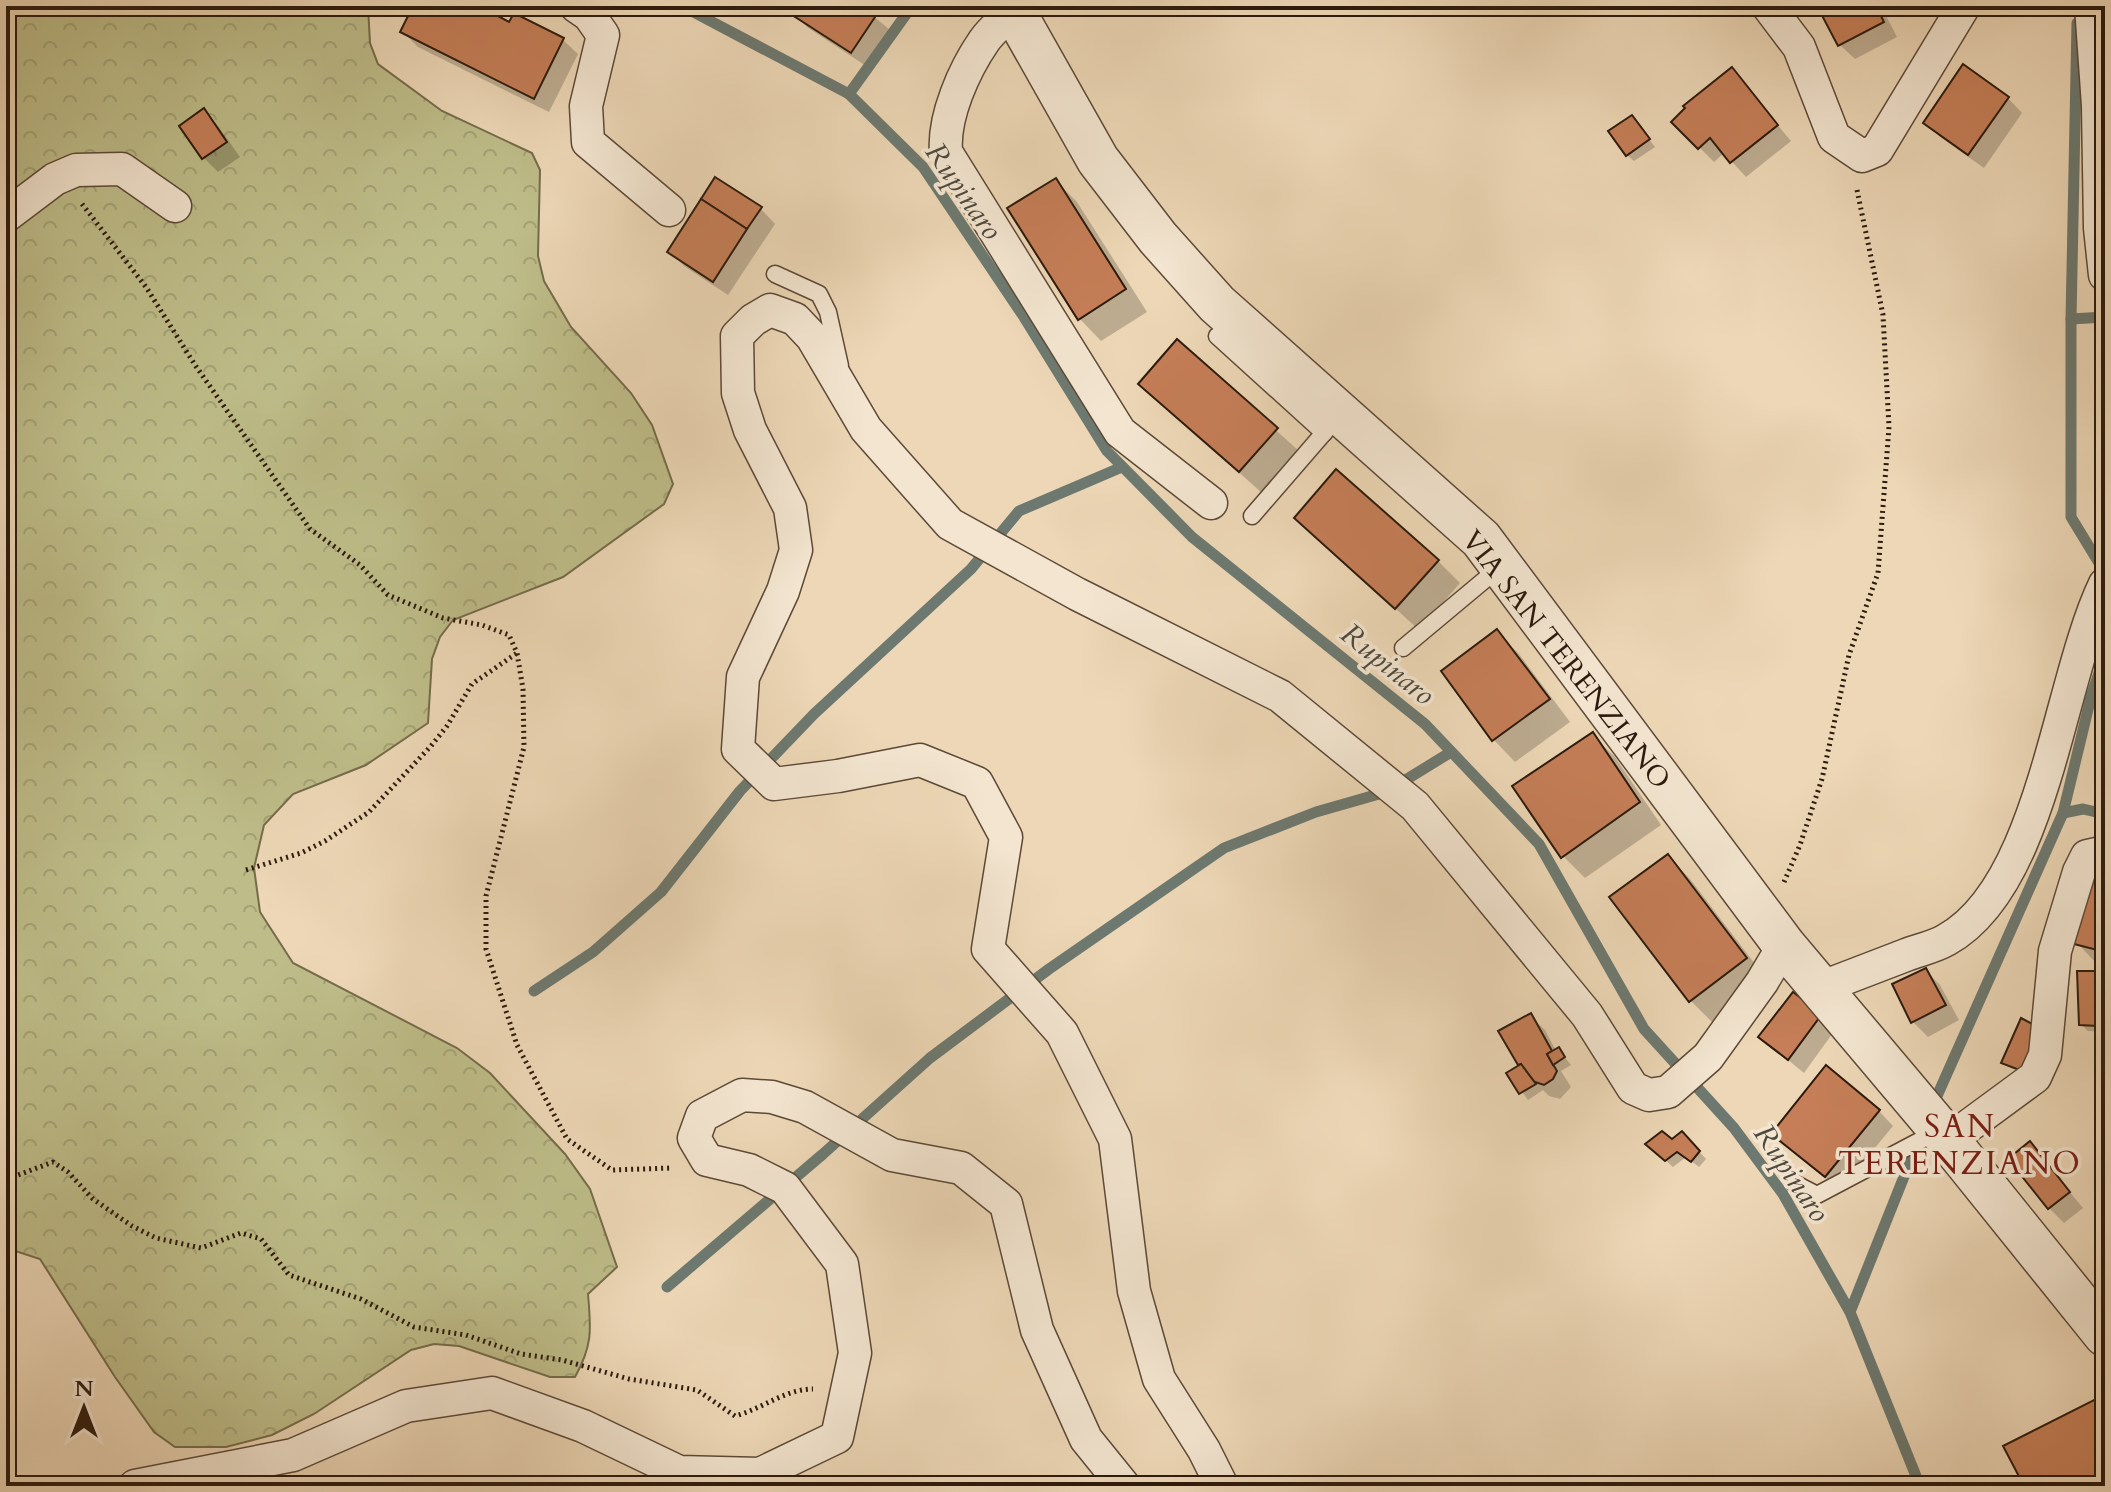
<svg xmlns="http://www.w3.org/2000/svg" width="2111" height="1492" viewBox="0 0 2111 1492" font-family="Cardo,serif">
	<style>
		.forest { fill: url(#forest-crowns); stroke: #756c4b; stroke-width: 2 }
		.shadow { fill: #0003 }
		.lines { fill: none; stroke-linecap: round; stroke-linejoin: round }
		.stream { stroke: #6d7970; stroke-width: 11 }
		.building { fill: #c57e57; stroke: #2c1a0d; stroke-width: 2 }
		.service-casing { stroke: #5c4937; stroke-width: 19 }
		.minor-casing { stroke: #5c4937; stroke-width: 35 }
		.tertiary-casing { stroke: #5c4937; stroke-width: 45 }
		.path { stroke: #2c1a0d; stroke-width: 5; stroke-dasharray: 2 4; stroke-linecap: butt }
		.service { stroke: #f3e5d0; stroke-width: 16 }
		.minor { stroke: #f3e5d0; stroke-width: 32 }
		.tertiary { stroke: #f3e5d0; stroke-width: 42 }
		.labels { text-anchor: middle; stroke-width: 7; stroke-linejoin: round; paint-order: stroke }
		.street-label { font-size: 28px; fill: #2c1a0d; stroke: #f3e5d0 }
		.water-label { font-size: 30px; font-style: italic; fill: #4d4a3f; stroke: #f3e5d0 }
		.quarter-label { font-size: 32px; letter-spacing: 2px; fill: #7a1f14; stroke: #f3e5d0 }
	</style>
	<defs>
		<pattern id="forest-crowns" width="20" height="18" patternUnits="userSpaceOnUse" patternTransform="scale(2)"><rect width="20" height="18" fill="#bebd89"/><path d="M2 6a3 3 0 1 1 6 0M12 15a3 3 0 1 1 6 0" fill="none" stroke="#a3a275"/></pattern>
	</defs>
	<rect width="100%" height="100%" fill="#edd7b6"/>
	<filter id="stains"><feTurbulence type="fractalNoise" baseFrequency=".0025" numOctaves="4"/><feColorMatrix values="0 0 0 0 .2 0 0 0 0 .09 0 0 0 0 .02 0 0 0 .5 -.17"/></filter>
	<radialGradient id="worn" r=".72"><stop offset=".6" stop-color="#630" stop-opacity="0"/><stop offset="1" stop-color="#630" stop-opacity=".3"/></radialGradient>
	<path class="forest" d="M 6,6 L 368,6 L 370,43 L 378,64 L 442,111 L 532,153 L 540,170 L 538,256 L 544,281 L 571,327 L 631,393 L 652,425 L 673,484 L 664,504 L 563,577 L 453,620 L 440,637 L 432,659 L 428,723 L 366,765 L 293,794 L 264,825 L 254,868 L 260,912 L 293,963 L 457,1048 L 490,1073 L 565,1154 L 590,1189 L 617,1267 L 588,1294 C 591,1329 593,1345 575,1377 L 550,1377 L 459,1346 L 434,1344 L 411,1350 L 314,1414 L 272,1435 L 226,1447 L 175,1447 L 154,1432 L 115,1377 L 40,1259 L 6,1248 Z"/>
	<g class="shadow">
		<polygon points="416,6 488,6 500,19 563,40 578,54 549,112 418,47 403,32"/>
		<polygon points="796,6 861,6 890,30 866,66 807,27 792,12"/>
		<polygon points="1821,6 1881,6 1897,37 1855,59 1840,45"/>
		<polygon points="1731,70 1791,141 1746,177 1724,153 1714,162 1674,122"/>
		<polygon points="2008,98 2022,113 1984,168 1940,137 1925,122"/>
		<polygon points="204,111 218,126 240,157 218,172 204,158"/>
		<polygon points="1632,117 1655,147 1634,161 1627,155"/>
		<polygon points="1055,180 1077,202 1147,312 1101,341 1079,318"/>
		<polygon points="761,209 775,224 728,295 684,266 669,251"/>
		<polygon points="1177,342 1299,451 1262,493 1140,384"/>
		<polygon points="1296,518 1438,561 1460,583 1419,630"/>
		<polygon points="1497,632 1519,654 1570,722 1515,762 1493,739"/>
		<polygon points="1592,735 1615,757 1661,825 1585,878 1563,856"/>
		<polygon points="1668,856 1690,879 1768,981 1713,1023 1691,1001 1612,897"/>
		<polygon points="2105,878 2105,1032 2088,1031 2081,1024 2099,973 2099,966 2077,943"/>
		<polygon points="1925,970 1940,985 1959,1020 1928,1037 1913,1022"/>
		<polygon points="1793,995 1835,1030 1804,1073 1760,1037"/>
		<polygon points="1530,1016 1545,1030 1556,1051 1558,1049 1571,1065 1561,1071 1571,1087 1560,1099 1549,1096 1543,1090 1528,1100 1509,1073 1522,1066 1520,1064"/>
		<polygon points="1879,1111 1893,1126 1840,1190 1773,1134"/>
		<polygon points="1682,1133 1706,1159 1699,1167 1686,1157 1673,1167 1654,1150 1672,1142"/>
		<polygon points="2030,1144 2083,1208 2064,1223 2049,1208"/>
	</g>
	<g class="lines">
		<g class="stream">
			<polyline points="682,6 849,94 923,167 1024,317 1107,451 1192,537 1425,724 1539,844 1644,1029 1734,1128 1783,1194 1850,1312 1920,1486"/>
			<polyline points="2077,23 2071,319 2071,517 2099,563"/>
			<polyline points="849,94 912,6"/>
			<polyline points="2071,319 2105,317"/>
			<polyline points="2063,813 2083,809 2105,814"/>
			<polyline points="534,991 593,952 661,892 740,791 814,714 971,569 1019,511 1122,467"/>
			<polyline points="1933,1105 2063,813 2091,697 2105,655"/>
			<polyline points="667,1287 823,1154 930,1058 1049,969 1224,848 1316,812 1386,792 1451,752"/>
			<polyline points="1850,1312 1919,1139"/>
		</g>
	</g>
	<g class="building">
		<polygon points="413,6 484,6 483,8 509,22 514,13 564,38 534,99 400,32"/>
		<polygon points="794,6 865,6 877,14 851,53 789,13"/>
		<polygon points="1817,6 1876,6 1884,22 1838,46"/>
		<polygon points="1963,64 2009,97 1968,155 1923,123"/>
		<polygon points="1732,67 1778,125 1730,163 1710,138 1698,149 1671,122 1685,108 1683,106"/>
		<polygon points="204,108 227,142 202,159 179,126"/>
		<polygon points="1632,115 1650,139 1626,156 1608,131"/>
		<polygon points="715,177 762,207 747,229 701,199"/>
		<polygon points="1056,178 1126,289 1078,320 1007,208"/>
		<polygon points="701,199 747,229 713,282 667,252"/>
		<polygon points="1177,339 1278,428 1239,472 1138,384"/>
		<polygon points="1336,469 1439,560 1395,609 1294,518"/>
		<polygon points="1497,629 1550,699 1492,741 1441,671"/>
		<polygon points="1593,732 1640,802 1561,858 1512,786"/>
		<polygon points="1668,854 1747,958 1689,1002 1609,897"/>
		<polygon points="2093,872 2105,876 2105,952 2074,944"/>
		<polygon points="2097,966 2105,966 2105,1027 2098,1026"/>
		<polygon points="1926,968 1946,1005 1911,1023 1892,984"/>
		<polygon points="2077,971 2098,971 2098,1026 2079,1025"/>
		<polygon points="1793,992 1822,1014 1788,1060 1758,1037"/>
		<polygon points="1531,1013 1552,1051 1547,1054 1557,1071 1553,1079 1544,1085 1532,1081 1521,1064 1518,1065 1498,1031"/>
		<polygon points="2021,1018 2042,1029 2022,1071 2001,1063"/>
		<polygon points="1559,1047 1565,1057 1553,1065 1547,1054"/>
		<polygon points="1521,1064 1536,1084 1519,1094 1506,1073"/>
		<polygon points="1826,1065 1880,1110 1825,1177 1771,1134"/>
		<polygon points="1662,1131 1672,1139 1682,1131 1700,1151 1691,1162 1677,1152 1665,1161 1645,1144"/>
		<polygon points="2030,1141 2070,1192 2048,1209 2008,1159"/>
		<polygon points="2098,1398 2105,1412 2105,1486 2024,1486 2003,1446"/>
	</g>
	<g class="lines">
		<g class="service-casing">
			<g id="service">
				<polyline points="775,274 819,294 828,312 840,366"/>
				<polyline points="1217,336 1324,433"/>
				<polyline points="1252,516 1329,427"/>
				<polyline points="1403,648 1500,567"/>
				<polyline points="1794,1183 1817,1195 1940,1130"/>
			</g>
		</g>
		<g class="minor-casing">
			<g id="minor">
				<polyline points="576,6 589,15 603,35 586,106 588,142 669,210"/>
				<polyline points="1768,6 1799,47 1834,137 1862,156 1877,150 1964,6"/>
				<polyline points="2091,6 2098,106 2100,228 2105,275"/>
				<path d="M 1015,9 C 1005,20 992,29 984,41 C 964,70 943,117 946,152 L 1120,432 L 1211,503"/>
				<polyline points="6,216 55,179 76,170 122,169 175,206"/>
				<path d="M 1820,988 C 1849,977 1878,966 1906,955 C 1919,950 1934,947 1946,940 C 2044,886 2058,681 2105,584"/>
				<polyline points="1948,1141 2035,1077 2045,1055 2055,951 2079,872 2087,856 2105,852"/>
				<polyline points="135,1486 293,1455 406,1406 492,1393 583,1426 679,1472 760,1474 837,1437 855,1353 842,1264 785,1188 749,1170 707,1160 694,1138 702,1116 742,1095 772,1097 805,1107 892,1155 961,1168 1006,1204 1037,1330 1086,1439 1124,1486"/>
				<polyline points="1222,1486 1204,1450 1159,1379 1134,1291 1115,1139 1062,1033 988,949 1006,837 977,783 920,760 838,776 774,784 738,749 743,677 783,591 796,550 790,508 750,430 738,393 737,336 753,320 770,310 795,319 812,337 866,429 950,524 1077,594 1280,696 1415,806 1587,1015 1633,1088 1649,1095 1668,1092 1708,1057 1762,982 1784,945"/>
			</g>
		</g>
		<g class="tertiary-casing">
			<polyline id="tertiary" points="1011,6 1098,160 1158,238 1217,304 1481,539 1784,945 1940,1130 2105,1335"/>
		</g>
		<g class="path">
			<polyline points="82,204 146,287 195,365 310,529 360,565 388,595 443,618 482,625 509,635 517,653 523,689 524,747 486,896 486,949 517,1045 567,1139 612,1170 671,1168"/>
			<polyline points="246,870 301,853 325,841 369,812 431,746 447,726 472,684 517,653"/>
			<polyline points="1784,882 1800,845 1822,779 1849,655 1878,573 1889,427 1883,315 1857,190"/>
			<path d="M 6,1162 L 18,1175 L 53,1162 L 68,1172 L 93,1199 L 132,1226 L 156,1238 L 201,1248 L 241,1233 L 261,1239 L 289,1275 L 361,1299 L 414,1327 L 466,1335 L 521,1354 L 562,1360 L 629,1379 L 697,1390 L 735,1416 C 762,1409 785,1389 813,1389"/>
		</g>
		<use href="#service" class="service"/>
		<use href="#minor" class="minor"/>
		<use href="#tertiary" class="tertiary"/>
	</g>
	<g class="labels">
		<g class="street-label">
			<text transform="translate(1567 659) rotate(52)" y="10">VIA SAN TERENZIANO</text>
		</g>
		<g class="water-label">
			<text transform="translate(964 191) rotate(55)" y="10">Rupinaro</text>
			<text transform="translate(1388 664) rotate(39)" y="10">Rupinaro</text>
			<text transform="translate(1792 1173) rotate(56)" y="10">Rupinaro</text>
		</g>
		<g class="quarter-label">
			<text x="1960" y="1137">SAN<tspan x="1960" dy="37">TERENZIANO</tspan></text>
		</g>
	</g>
	<rect width="2111" height="1492" fill="none" stroke="#edd7b6" stroke-width="32"/>
	<rect x="8" y="8" width="2095" height="1476" fill="none" stroke="#2c1a0d" stroke-width="4"/>
	<rect x="16" y="16" width="2079" height="1460" fill="none" stroke="#2c1a0d" stroke-width="2"/>
	<g transform="translate(84 1408)" stroke="#f3e5d0" stroke-width="6" paint-order="stroke">
	<path d="M0-6L14 30L0 20L-14 30Z" fill="#2c1a0d"/>
	<text y="-12" font-size="22" font-weight="bold" text-anchor="middle" fill="#2c1a0d">N</text>
	</g>
	<rect width="100%" height="100%" filter="url(#stains)"/>
	<rect width="100%" height="100%" fill="url(#worn)"/>
</svg>
